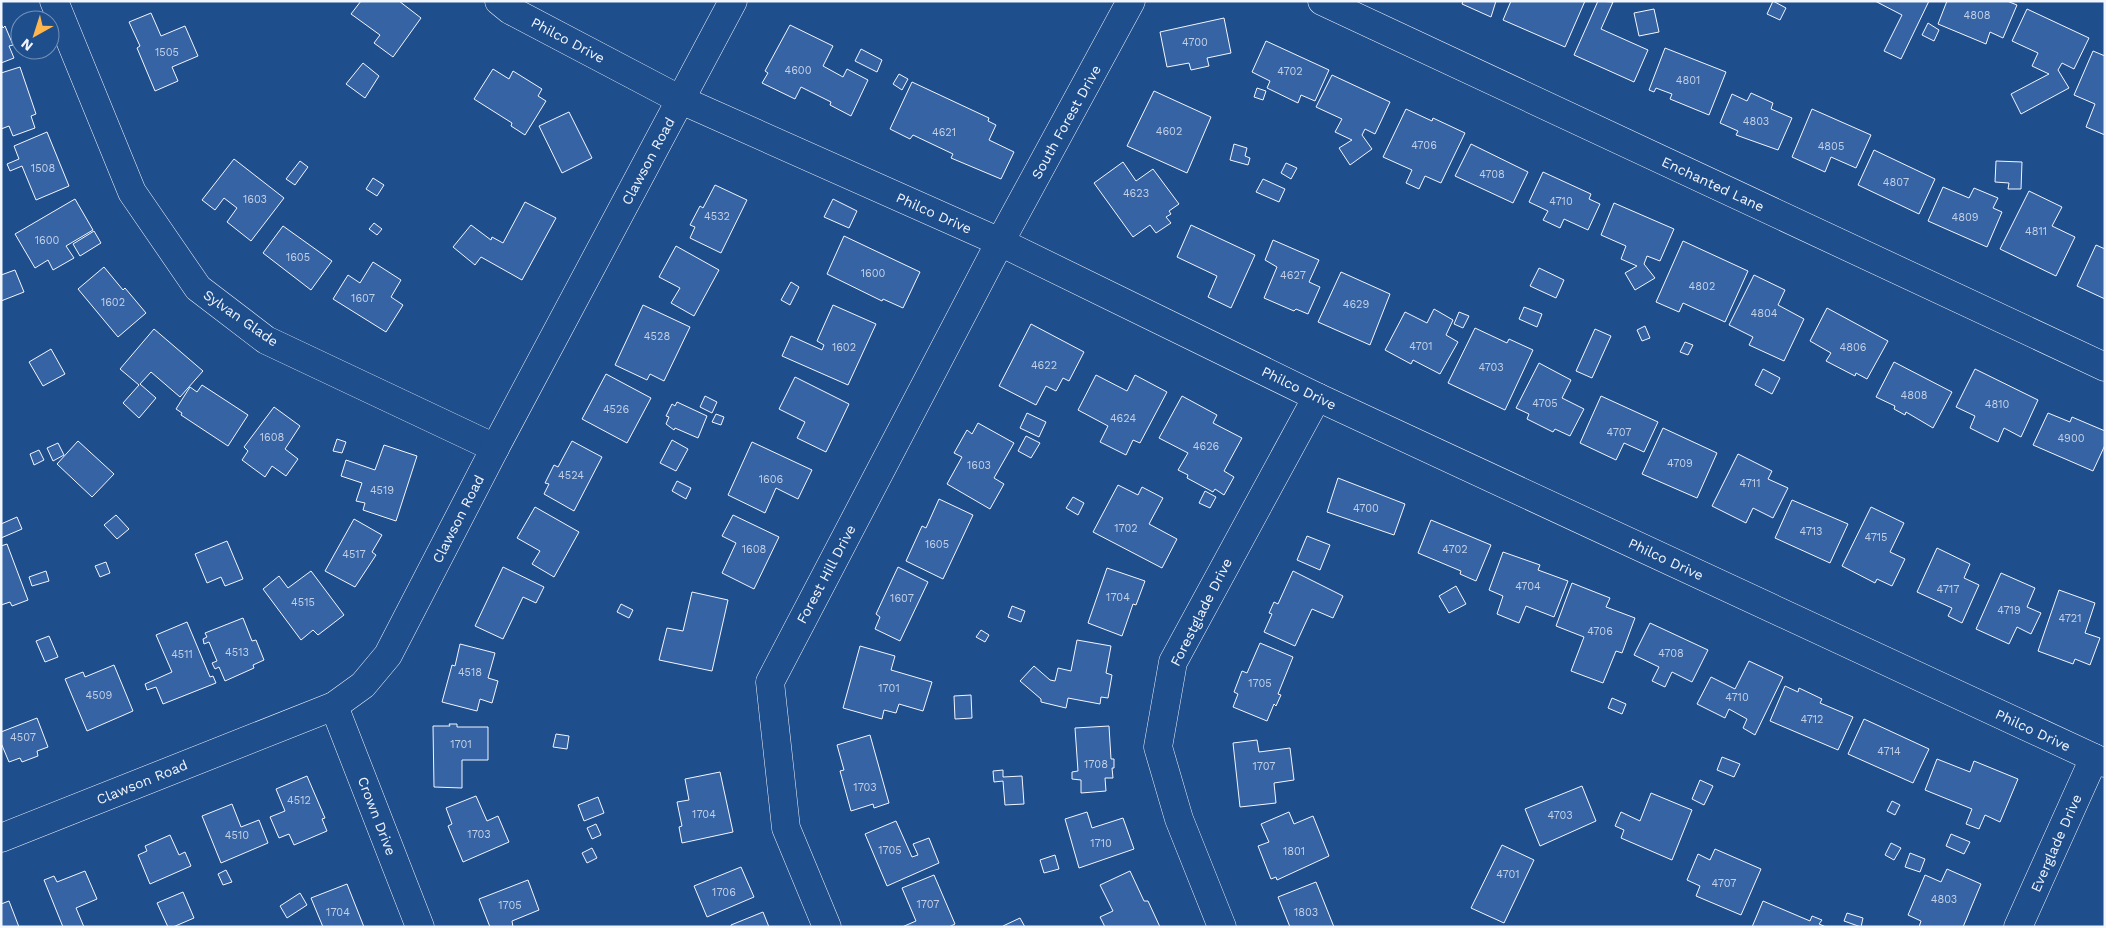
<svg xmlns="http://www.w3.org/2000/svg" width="2106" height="928" viewBox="0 0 2106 928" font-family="'Work Sans',sans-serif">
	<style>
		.building { fill: #3563a3; stroke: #f2f6ff }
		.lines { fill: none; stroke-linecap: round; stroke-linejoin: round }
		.minor-casing { stroke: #f2f6ff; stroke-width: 29 }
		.minor { stroke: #1f4e8c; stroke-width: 28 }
		.labels { text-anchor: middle; stroke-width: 4; stroke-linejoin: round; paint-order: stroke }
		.number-label { font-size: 11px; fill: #c3d1e8 }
		.street-label { font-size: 14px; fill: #f2f6ff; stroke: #1f4e8c }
	</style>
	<rect width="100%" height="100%" fill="#1f4e8c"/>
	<g class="building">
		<polygon points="361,1 399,1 421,18 393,57 374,43 380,35 351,14"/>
		<polygon points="1463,1 1496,1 1491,17 1462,4"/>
		<polygon points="1511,1 1585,1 1565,47 1503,20"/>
		<polygon points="1598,1 1613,2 1601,29 1648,50 1634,82 1574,55"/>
		<polygon points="1773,1 1786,8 1780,20 1767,14"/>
		<polygon points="1875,1 1929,1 1901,59 1884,51 1902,15"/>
		<polygon points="1947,1 2007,1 2017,5 2003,38 1990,32 1986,44 1938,24"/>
		<polygon points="1654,9 1659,32 1639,36 1634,13"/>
		<polygon points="2027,9 2089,38 2074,69 2062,63 2058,70 2069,88 2021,114 2011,94 2049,74 2032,66 2038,53 2012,41"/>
		<polygon points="151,13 161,36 185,26 198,56 172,67 178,81 155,91 137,48 140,46 129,22"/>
		<polygon points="1224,18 1231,53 1207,58 1209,66 1191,70 1189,63 1167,67 1160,32"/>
		<polygon points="1928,23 1939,30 1934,41 1922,35"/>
		<polygon points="1,24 3,28 5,26 13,45 9,46 14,58 1,63"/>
		<polygon points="790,25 833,46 823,66 843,77 847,69 868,80 851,116 830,105 831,102 801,87 795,99 762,83 768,73 765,71"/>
		<polygon points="1266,41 1329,70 1315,101 1301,95 1298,103 1267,88 1270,81 1252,72"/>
		<polygon points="1665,48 1726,72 1709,115 1670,99 1672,94 1656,88 1654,92 1649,90"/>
		<polygon points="861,49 882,60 877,72 855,61"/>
		<polygon points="2093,51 2105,56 2105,135 2086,127 2095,104 2074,95"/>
		<polygon points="363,63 379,76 365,98 346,84"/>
		<polygon points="20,67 36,114 31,116 35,128 13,136 9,126 1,129 1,73"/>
		<polygon points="493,69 509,79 513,71 542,89 538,96 546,101 525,135 511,126 512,123 474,99"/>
		<polygon points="899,74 908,79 902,90 893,84"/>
		<polygon points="1332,75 1390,102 1375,134 1365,129 1362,135 1372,149 1350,165 1339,148 1352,140 1335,132 1342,119 1316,107"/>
		<polygon points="912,82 989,118 988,121 996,125 989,140 1014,152 1001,179 951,158 953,154 913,135 910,139 890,129"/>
		<polygon points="1257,88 1266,91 1263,100 1254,97"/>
		<polygon points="1154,91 1211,117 1187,173 1127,146"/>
		<polygon points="1751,93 1773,103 1771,109 1792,118 1778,150 1736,135 1738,131 1720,123 1732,94 1747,101"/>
		<polygon points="1406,109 1432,121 1433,118 1465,133 1441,183 1425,176 1419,189 1406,183 1412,170 1383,157"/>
		<polygon points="1812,109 1871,135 1856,168 1831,157 1825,172 1792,157"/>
		<polygon points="569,112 592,158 562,173 539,126"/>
		<polygon points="47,132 69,186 36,200 22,166 10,171 7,164 19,159 14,146"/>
		<polygon points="1234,144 1247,148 1245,156 1250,158 1248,165 1230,160"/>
		<polygon points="1471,144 1528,172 1513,203 1455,176"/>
		<polygon points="1874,150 1935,179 1919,214 1858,185"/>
		<polygon points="234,159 284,198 251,241 227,222 237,208 224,198 215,210 202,200"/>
		<polygon points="300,161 308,167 295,185 286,179"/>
		<polygon points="1996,161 2022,162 2021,189 2008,189 2009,183 1995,182"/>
		<polygon points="1123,162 1136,181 1153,169 1179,204 1169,211 1171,214 1166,217 1171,223 1156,233 1150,225 1133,237 1094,183"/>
		<polygon points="1286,163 1297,168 1291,179 1281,173"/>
		<polygon points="1543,172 1591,194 1589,199 1600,204 1588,230 1564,219 1560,228 1543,220 1548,211 1529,202"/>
		<polygon points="373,178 384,185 377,196 366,189"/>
		<polygon points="1263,179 1285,189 1279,202 1256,192"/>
		<polygon points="715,185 747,200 721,253 690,238 695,227 690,225 700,206 703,208"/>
		<polygon points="1943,187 1969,198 1974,188 1998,198 1993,208 2002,212 1987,247 1928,221"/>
		<polygon points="2029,191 2062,207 2052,226 2075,237 2056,276 2000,249"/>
		<polygon points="75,199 93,230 66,246 74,258 53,270 48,260 35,268 15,234"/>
		<polygon points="833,199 857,211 849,228 824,217"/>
		<polygon points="525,202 556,218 522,280 481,257 475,265 453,247 471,225 491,240 492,237 503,243"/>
		<polygon points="1614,203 1674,229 1660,261 1647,256 1644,264 1655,278 1635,290 1625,273 1637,266 1621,259 1626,246 1601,235"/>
		<polygon points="374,223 382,229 377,235 369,229"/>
		<polygon points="1191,225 1255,255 1231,308 1208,297 1217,276 1177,257"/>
		<polygon points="283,226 332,261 311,290 263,253"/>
		<polygon points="94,231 101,243 80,256 73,244"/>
		<polygon points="844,236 920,272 903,308 883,299 882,301 827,274"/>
		<polygon points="1273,240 1319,260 1309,282 1320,287 1308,314 1296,309 1294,311 1264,298 1277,267 1265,260"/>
		<polygon points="1683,241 1748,271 1725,322 1683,303 1679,312 1656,302"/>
		<polygon points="2096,245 2105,249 2105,299 2077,286"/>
		<polygon points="676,246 719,270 694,316 671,303 680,288 659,277"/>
		<polygon points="373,262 401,280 391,297 403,305 386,332 333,299 348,275 360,283"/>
		<polygon points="104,267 123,290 125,288 146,313 118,337 78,289"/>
		<polygon points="1539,268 1564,280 1556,298 1530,286"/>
		<polygon points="15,270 24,292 1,301 1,275"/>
		<polygon points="1341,272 1390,294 1370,345 1318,322"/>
		<polygon points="1754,275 1785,290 1778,305 1804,319 1784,361 1749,345 1753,337 1729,325"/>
		<polygon points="791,282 799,287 790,305 781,300"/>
		<polygon points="643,305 690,327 664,381 650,374 647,380 615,365"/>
		<polygon points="833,305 876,324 848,385 782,356 791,336 822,350 824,345 817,341"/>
		<polygon points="1524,307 1542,314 1537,327 1519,319"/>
		<polygon points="1827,308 1888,341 1867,379 1856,373 1855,376 1826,361 1831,353 1810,341"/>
		<polygon points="1434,309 1453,320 1446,335 1458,342 1440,374 1413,360 1411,364 1385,350 1405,312 1427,323"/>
		<polygon points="1459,312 1469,316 1463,328 1454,324"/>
		<polygon points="1031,324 1084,352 1069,381 1063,378 1056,391 1046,386 1036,405 999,386"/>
		<polygon points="1645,326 1650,338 1642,341 1637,330"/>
		<polygon points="1475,328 1507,343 1509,339 1533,350 1505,410 1448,383"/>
		<polygon points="154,329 203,371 180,397 151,372 140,384 156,398 139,418 123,403 139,385 120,369"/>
		<polygon points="1595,329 1611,336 1592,378 1576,371"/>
		<polygon points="1685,342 1693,345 1688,355 1680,352"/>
		<polygon points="51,349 65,374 43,386 29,362"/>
		<polygon points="1894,362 1952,392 1933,428 1906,412 1905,415 1894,409 1895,406 1876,397"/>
		<polygon points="1539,363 1571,380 1562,398 1584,409 1570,436 1555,429 1553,432 1527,419 1529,414 1516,408"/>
		<polygon points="1763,369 1780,378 1772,394 1755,385"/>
		<polygon points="1975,369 2038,400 2021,437 2004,428 1998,442 1970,428 1975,416 1956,407"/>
		<polygon points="606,374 651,398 627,443 582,419"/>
		<polygon points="1096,375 1127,391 1135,375 1167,392 1140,443 1133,440 1126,455 1100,442 1108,426 1078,410"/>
		<polygon points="795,377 849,404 826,452 797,438 805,422 779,409"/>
		<polygon points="202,385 248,415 228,446 181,415 182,413 176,409 190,387 197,392"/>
		<polygon points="705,396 717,402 712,413 700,407"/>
		<polygon points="1182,396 1217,415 1213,423 1242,438 1224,471 1234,477 1224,495 1215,489 1213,492 1187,478 1188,475 1178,470 1188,453 1159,438"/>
		<polygon points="1601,396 1658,422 1644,452 1624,443 1616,460 1580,443"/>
		<polygon points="677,402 707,416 698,438 675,428 674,430 666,424 669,417 666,416 672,404 675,406"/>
		<polygon points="274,407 300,426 285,449 298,459 286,476 272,466 265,477 242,460 248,451 244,447"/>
		<polygon points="1027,413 1046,422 1039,437 1020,428"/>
		<polygon points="2048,413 2070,422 2072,417 2105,431 2105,445 2093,471 2033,445"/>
		<polygon points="716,414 724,417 721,425 712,422"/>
		<polygon points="978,423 1014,443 994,478 1004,484 990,509 947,484 962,457 954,453 967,430 972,434"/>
		<polygon points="1663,428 1717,453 1697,498 1642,474"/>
		<polygon points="1026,436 1040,443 1031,458 1018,451"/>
		<polygon points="337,439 346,442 342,453 333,451"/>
		<polygon points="672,440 688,449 676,471 660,463"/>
		<polygon points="78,441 114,474 92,497 57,464"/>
		<polygon points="572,441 602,457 574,511 544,494 549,484 545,483 554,465 558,467"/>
		<polygon points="752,442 812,470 798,499 776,488 765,513 728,495"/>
		<polygon points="58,443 64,455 53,461 47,448"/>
		<polygon points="384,445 417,456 396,521 363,510 365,503 356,501 362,483 341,476 346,460 375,470"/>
		<polygon points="39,450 44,460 34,465 30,454"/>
		<polygon points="1738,454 1772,471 1768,479 1788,488 1773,518 1753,508 1746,523 1712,506"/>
		<polygon points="1338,478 1405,504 1394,535 1327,512"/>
		<polygon points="677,481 691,488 686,499 672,491"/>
		<polygon points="1118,485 1138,495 1142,487 1163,498 1149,524 1177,539 1162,568 1093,532"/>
		<polygon points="1205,491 1216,497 1210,508 1199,503"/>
		<polygon points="1073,497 1084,503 1078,515 1066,508"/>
		<polygon points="939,499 973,515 943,579 906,561 922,526 926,528"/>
		<polygon points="1792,500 1848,524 1830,563 1775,538"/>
		<polygon points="535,507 579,532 554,577 532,564 540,551 517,538"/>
		<polygon points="1871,507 1904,523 1890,552 1905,559 1892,586 1877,579 1875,583 1842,566"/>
		<polygon points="116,515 129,529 117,539 104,525"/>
		<polygon points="733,515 779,537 754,589 722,573 736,543 722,536"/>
		<polygon points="17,517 22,529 1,538 1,524"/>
		<polygon points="354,519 382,535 372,552 376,555 355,587 325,571"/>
		<polygon points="1431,520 1491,545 1476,581 1460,574 1461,571 1418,553"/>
		<polygon points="1307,536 1330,545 1320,570 1297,560"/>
		<polygon points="227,541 243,579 225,586 221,577 207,583 195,554"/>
		<polygon points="7,544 28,600 12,606 10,602 1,605 1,546"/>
		<polygon points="1937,548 1970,564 1964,578 1979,585 1962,623 1948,616 1952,608 1917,592"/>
		<polygon points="1503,552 1540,565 1538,570 1568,581 1554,617 1526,606 1519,623 1497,614 1503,596 1489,590"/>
		<polygon points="106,562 110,573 100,577 95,566"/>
		<polygon points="503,567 544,587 536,603 523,597 503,639 475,626"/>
		<polygon points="898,567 928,582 900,641 875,629 880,617 876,614"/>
		<polygon points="1107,568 1145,581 1136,605 1133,604 1122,636 1088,623"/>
		<polygon points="46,571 49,581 32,586 29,577"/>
		<polygon points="311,571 344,615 318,635 313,630 301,640 263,589 279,576 288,588"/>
		<polygon points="1293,571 1343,596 1333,618 1312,609 1295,646 1264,632 1272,614 1269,613 1274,602 1278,604"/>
		<polygon points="2001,573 2035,588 2027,607 2041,613 2031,634 2017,627 2009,644 1976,629"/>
		<polygon points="1572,583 1610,598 1606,607 1635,618 1622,653 1616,651 1603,683 1571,671 1584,637 1556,626"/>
		<polygon points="1456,586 1466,604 1449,613 1439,596"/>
		<polygon points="2059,590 2095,603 2085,633 2100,638 2090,665 2075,659 2073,664 2038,651"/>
		<polygon points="692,592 728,600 712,671 659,660 667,628 683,631"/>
		<polygon points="621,604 633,610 629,618 617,612"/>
		<polygon points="1012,606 1025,611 1021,622 1008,617"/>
		<polygon points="243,618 252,641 256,640 264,660 253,665 254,668 225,681 219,667 215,669 212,663 217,661 209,642 204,644 203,639 207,637 205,633"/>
		<polygon points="187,622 210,677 213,676 216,683 163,704 156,687 147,690 145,684 172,672 156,635"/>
		<polygon points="1650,623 1708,650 1692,682 1672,672 1665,687 1652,681 1659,667 1634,655"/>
		<polygon points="981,630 989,635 985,642 976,637"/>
		<polygon points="49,636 58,657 45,662 36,641"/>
		<polygon points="1077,640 1111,646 1106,673 1112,675 1108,698 1101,697 1100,704 1068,698 1066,708 1041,702 1041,699 1020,681 1034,666 1050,680 1055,681 1058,668 1071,671"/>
		<polygon points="1260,643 1293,657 1278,694 1281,695 1276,706 1274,704 1267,721 1233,707 1238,694 1234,692 1242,671 1247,673"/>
		<polygon points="460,644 495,653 488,678 498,681 492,703 480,699 477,711 442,702 452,665 455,666"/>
		<polygon points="860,646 895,656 891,670 932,682 923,711 899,704 896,713 884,710 882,719 843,708"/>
		<polygon points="1749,661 1783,677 1755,735 1743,728 1747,719 1729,709 1725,718 1697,704 1711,677 1735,689"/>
		<polygon points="114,665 133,711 87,731 65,679 83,672 85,677"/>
		<polygon points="1785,686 1798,692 1799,688 1822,699 1820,703 1853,717 1838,750 1770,721"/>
		<polygon points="971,695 972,718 955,719 954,696"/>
		<polygon points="1612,698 1626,704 1622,714 1608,708"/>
		<polygon points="37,718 48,747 37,751 38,756 22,762 20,758 9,762 1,743 1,732"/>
		<polygon points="1864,719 1929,749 1913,783 1848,754"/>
		<polygon points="449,724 457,724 457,727 488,727 488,760 462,760 462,788 434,787 433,726 450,726"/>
		<polygon points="1109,726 1111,759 1114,759 1114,768 1112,768 1113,778 1105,778 1106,791 1081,793 1081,780 1072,779 1072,772 1078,771 1075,728"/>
		<polygon points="556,734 569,736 567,749 553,747"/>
		<polygon points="870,735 889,803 874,808 873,804 851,811 840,771 844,770 837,745"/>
		<polygon points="1257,740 1259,752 1290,748 1294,780 1274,783 1276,803 1240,807 1233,743"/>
		<polygon points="1722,757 1740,764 1734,777 1717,770"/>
		<polygon points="1937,759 1970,772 1974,761 2018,779 2000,822 1985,815 1979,829 1966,824 1972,809 1925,790"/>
		<polygon points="1003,770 1003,777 1022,776 1024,804 1005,805 1003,781 994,782 993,771"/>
		<polygon points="720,772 733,832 682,843 679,827 682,826 677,802 689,800 685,779"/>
		<polygon points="307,776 325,818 322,819 327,831 294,845 289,834 279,838 270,817 285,811 276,789"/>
		<polygon points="1700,780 1713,786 1704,805 1692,799"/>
		<polygon points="1582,786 1596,821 1540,846 1525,809"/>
		<polygon points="1651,793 1692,810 1672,860 1621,838 1624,830 1615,826 1621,812 1640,821"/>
		<polygon points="476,796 487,821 498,816 509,842 463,862 448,826 452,824 446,808"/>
		<polygon points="598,797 604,813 584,821 578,805"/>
		<polygon points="1892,801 1900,805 1895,815 1887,811"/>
		<polygon points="232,804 241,827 259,820 268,843 221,863 202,816"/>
		<polygon points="1087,812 1092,828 1123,818 1134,849 1079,868 1065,819"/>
		<polygon points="1289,812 1294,824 1313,816 1329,856 1277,880 1276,877 1271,879 1258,846 1269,842 1261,824"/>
		<polygon points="896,821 912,857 918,855 913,844 929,838 939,863 887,886 865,834"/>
		<polygon points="596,824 601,835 592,839 587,828"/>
		<polygon points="1951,834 1970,842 1964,854 1946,846"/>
		<polygon points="170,835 179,855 185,852 191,866 150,884 138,855 147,851 145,846"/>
		<polygon points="1891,843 1901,848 1894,860 1885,855"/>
		<polygon points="1502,845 1534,860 1504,923 1471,908"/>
		<polygon points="592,848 597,858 587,863 582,853"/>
		<polygon points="1715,849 1761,869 1741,915 1696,896 1700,886 1687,880 1698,854 1710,860"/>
		<polygon points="1910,853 1925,859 1920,872 1905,867"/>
		<polygon points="1055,855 1059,869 1044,873 1040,860"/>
		<polygon points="741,867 754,897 707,917 694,886"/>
		<polygon points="1947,869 1981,884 1963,927 1919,927 1921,921 1908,915 1925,875 1941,882"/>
		<polygon points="226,870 232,882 223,885 218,874"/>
		<polygon points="85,871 97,899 76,908 84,927 63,927 44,880 54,876 57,882"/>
		<polygon points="1130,871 1144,901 1148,901 1160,927 1105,927 1100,917 1113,911 1100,885"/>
		<polygon points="934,875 955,924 949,927 902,927 916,921 902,888"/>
		<polygon points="528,880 539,910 512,921 513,927 490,927 479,899"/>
		<polygon points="1316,882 1334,927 1290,927 1278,897"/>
		<polygon points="347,884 364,927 323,927 311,898"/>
		<polygon points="183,892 194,918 173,927 168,927 157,903"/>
		<polygon points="300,893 307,905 287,918 280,906"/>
		<polygon points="9,901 19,927 1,927 1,904"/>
		<polygon points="1763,901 1810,921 1812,916 1822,920 1819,924 1826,927 1752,927"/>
		<polygon points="763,912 769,927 731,927 731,925"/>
		<polygon points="1847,913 1863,918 1861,927 1844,921"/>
		<polygon points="1020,918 1025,927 1004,927 1003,926"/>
	</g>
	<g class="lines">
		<g class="minor-casing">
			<g id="minor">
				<polyline points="54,1 132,192 198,288 266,340 495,448"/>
				<polyline points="499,1 510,10 681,100 1000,242 1317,397 2105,763"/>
				<polyline points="1322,1 2105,367"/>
				<polyline points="334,706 420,927"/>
				<polyline points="1,838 334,706 363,685 388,655 495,448 733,1"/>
				<polyline points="827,927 786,828 770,682 1000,242 1131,1"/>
				<polyline points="1222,927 1179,819 1158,747 1173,662 1317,397"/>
				<polyline points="2018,927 2094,758"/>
			</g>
		</g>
		<use href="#minor" class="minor"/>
	</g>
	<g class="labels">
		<g class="number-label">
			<text x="1977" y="19">4808</text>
			<text x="1195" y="46">4700</text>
			<text x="167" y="56">1505</text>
			<text x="798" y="74">4600</text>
			<text x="1290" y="75">4702</text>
			<text x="1688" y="84">4801</text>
			<text x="1756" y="125">4803</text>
			<text x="1169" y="135">4602</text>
			<text x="944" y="136">4621</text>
			<text x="1424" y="149">4706</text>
			<text x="1831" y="150">4805</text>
			<text x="43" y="172">1508</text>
			<text x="1492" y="178">4708</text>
			<text x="1896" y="186">4807</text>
			<text x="1136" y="197">4623</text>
			<text x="255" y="203">1603</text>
			<text x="1561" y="205">4710</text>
			<text x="717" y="220">4532</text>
			<text x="1965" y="221">4809</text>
			<text x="2036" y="235">4811</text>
			<text x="47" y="244">1600</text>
			<text x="298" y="261">1605</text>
			<text x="873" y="277">1600</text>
			<text x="1293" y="279">4627</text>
			<text x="1702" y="290">4802</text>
			<text x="363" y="302">1607</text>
			<text x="113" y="306">1602</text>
			<text x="1356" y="308">4629</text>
			<text x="1764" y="317">4804</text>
			<text x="657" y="340">4528</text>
			<text x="1421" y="350">4701</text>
			<text x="844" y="351">1602</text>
			<text x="1853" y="351">4806</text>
			<text x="1044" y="369">4622</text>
			<text x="1491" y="371">4703</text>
			<text x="1914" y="399">4808</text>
			<text x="1545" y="407">4705</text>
			<text x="1997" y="408">4810</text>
			<text x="616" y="413">4526</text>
			<text x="1123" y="422">4624</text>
			<text x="1619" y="436">4707</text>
			<text x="272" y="441">1608</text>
			<text x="2071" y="442">4900</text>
			<text x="1206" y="450">4626</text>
			<text x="1680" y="467">4709</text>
			<text x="979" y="469">1603</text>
			<text x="571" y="479">4524</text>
			<text x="771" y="483">1606</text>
			<text x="1750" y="487">4711</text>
			<text x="382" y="494">4519</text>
			<text x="1366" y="512">4700</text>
			<text x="1126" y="532">1702</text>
			<text x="1811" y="535">4713</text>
			<text x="1876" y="541">4715</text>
			<text x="937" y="548">1605</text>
			<text x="754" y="553">1608</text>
			<text x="1455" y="553">4702</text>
			<text x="354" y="558">4517</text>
			<text x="1528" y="590">4704</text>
			<text x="1948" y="593">4717</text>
			<text x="1118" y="601">1704</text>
			<text x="902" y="602">1607</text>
			<text x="303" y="606">4515</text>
			<text x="2009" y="614">4719</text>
			<text x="2070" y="622">4721</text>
			<text x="1600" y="635">4706</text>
			<text x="237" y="656">4513</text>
			<text x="1671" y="657">4708</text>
			<text x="182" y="658">4511</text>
			<text x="470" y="676">4518</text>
			<text x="1260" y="687">1705</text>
			<text x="889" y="692">1701</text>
			<text x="99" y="699">4509</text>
			<text x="1737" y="701">4710</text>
			<text x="1812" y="723">4712</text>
			<text x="23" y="741">4507</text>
			<text x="461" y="748">1701</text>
			<text x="1889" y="755">4714</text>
			<text x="1096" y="768">1708</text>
			<text x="1264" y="770">1707</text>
			<text x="865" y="791">1703</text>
			<text x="299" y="804">4512</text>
			<text x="704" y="818">1704</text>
			<text x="1560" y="819">4703</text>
			<text x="479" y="838">1703</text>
			<text x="237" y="839">4510</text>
			<text x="1101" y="847">1710</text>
			<text x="890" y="854">1705</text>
			<text x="1294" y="855">1801</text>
			<text x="1508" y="878">4701</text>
			<text x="1724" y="887">4707</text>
			<text x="724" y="896">1706</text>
			<text x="1944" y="903">4803</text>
			<text x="928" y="908">1707</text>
			<text x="510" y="909">1705</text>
			<text x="338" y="916">1704</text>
			<text x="1306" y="916">1803</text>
		</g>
		<g class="street-label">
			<text transform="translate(568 40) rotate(28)" y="5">Philco Drive</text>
			<text transform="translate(1066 122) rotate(-61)" y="5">South Forest Drive</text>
			<text transform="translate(648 161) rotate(-62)" y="5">Clawson Road</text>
			<text transform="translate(1713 184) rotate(25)" y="5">Enchanted Lane</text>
			<text transform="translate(934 213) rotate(24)" y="5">Philco Drive</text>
			<text transform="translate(241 318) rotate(35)" y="5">Sylvan Glade</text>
			<text transform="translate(1299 388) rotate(26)" y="5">Philco Drive</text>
			<text transform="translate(458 519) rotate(-63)" y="5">Clawson Road</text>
			<text transform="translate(1666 559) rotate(25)" y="5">Philco Drive</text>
			<text transform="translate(826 574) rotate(-62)" y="5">Forest Hill Drive</text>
			<text transform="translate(1201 612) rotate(-63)" y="5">Forestglade Drive</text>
			<text transform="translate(2033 730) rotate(25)" y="5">Philco Drive</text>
			<text transform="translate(142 782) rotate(-22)" y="5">Clawson Road</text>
			<text transform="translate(377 816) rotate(69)" y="5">Crown Drive</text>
			<text transform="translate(2056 843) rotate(-66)" y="5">Everglade Drive</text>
		</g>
	</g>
	<rect width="2106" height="928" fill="none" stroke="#f2f6ff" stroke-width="5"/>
	<g transform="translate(35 35) rotate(219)"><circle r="24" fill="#1f4e8c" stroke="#7391ba"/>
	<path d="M0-4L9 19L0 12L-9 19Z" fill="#ffb74d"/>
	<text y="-8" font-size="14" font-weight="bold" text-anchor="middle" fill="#f2f6ff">N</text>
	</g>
</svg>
